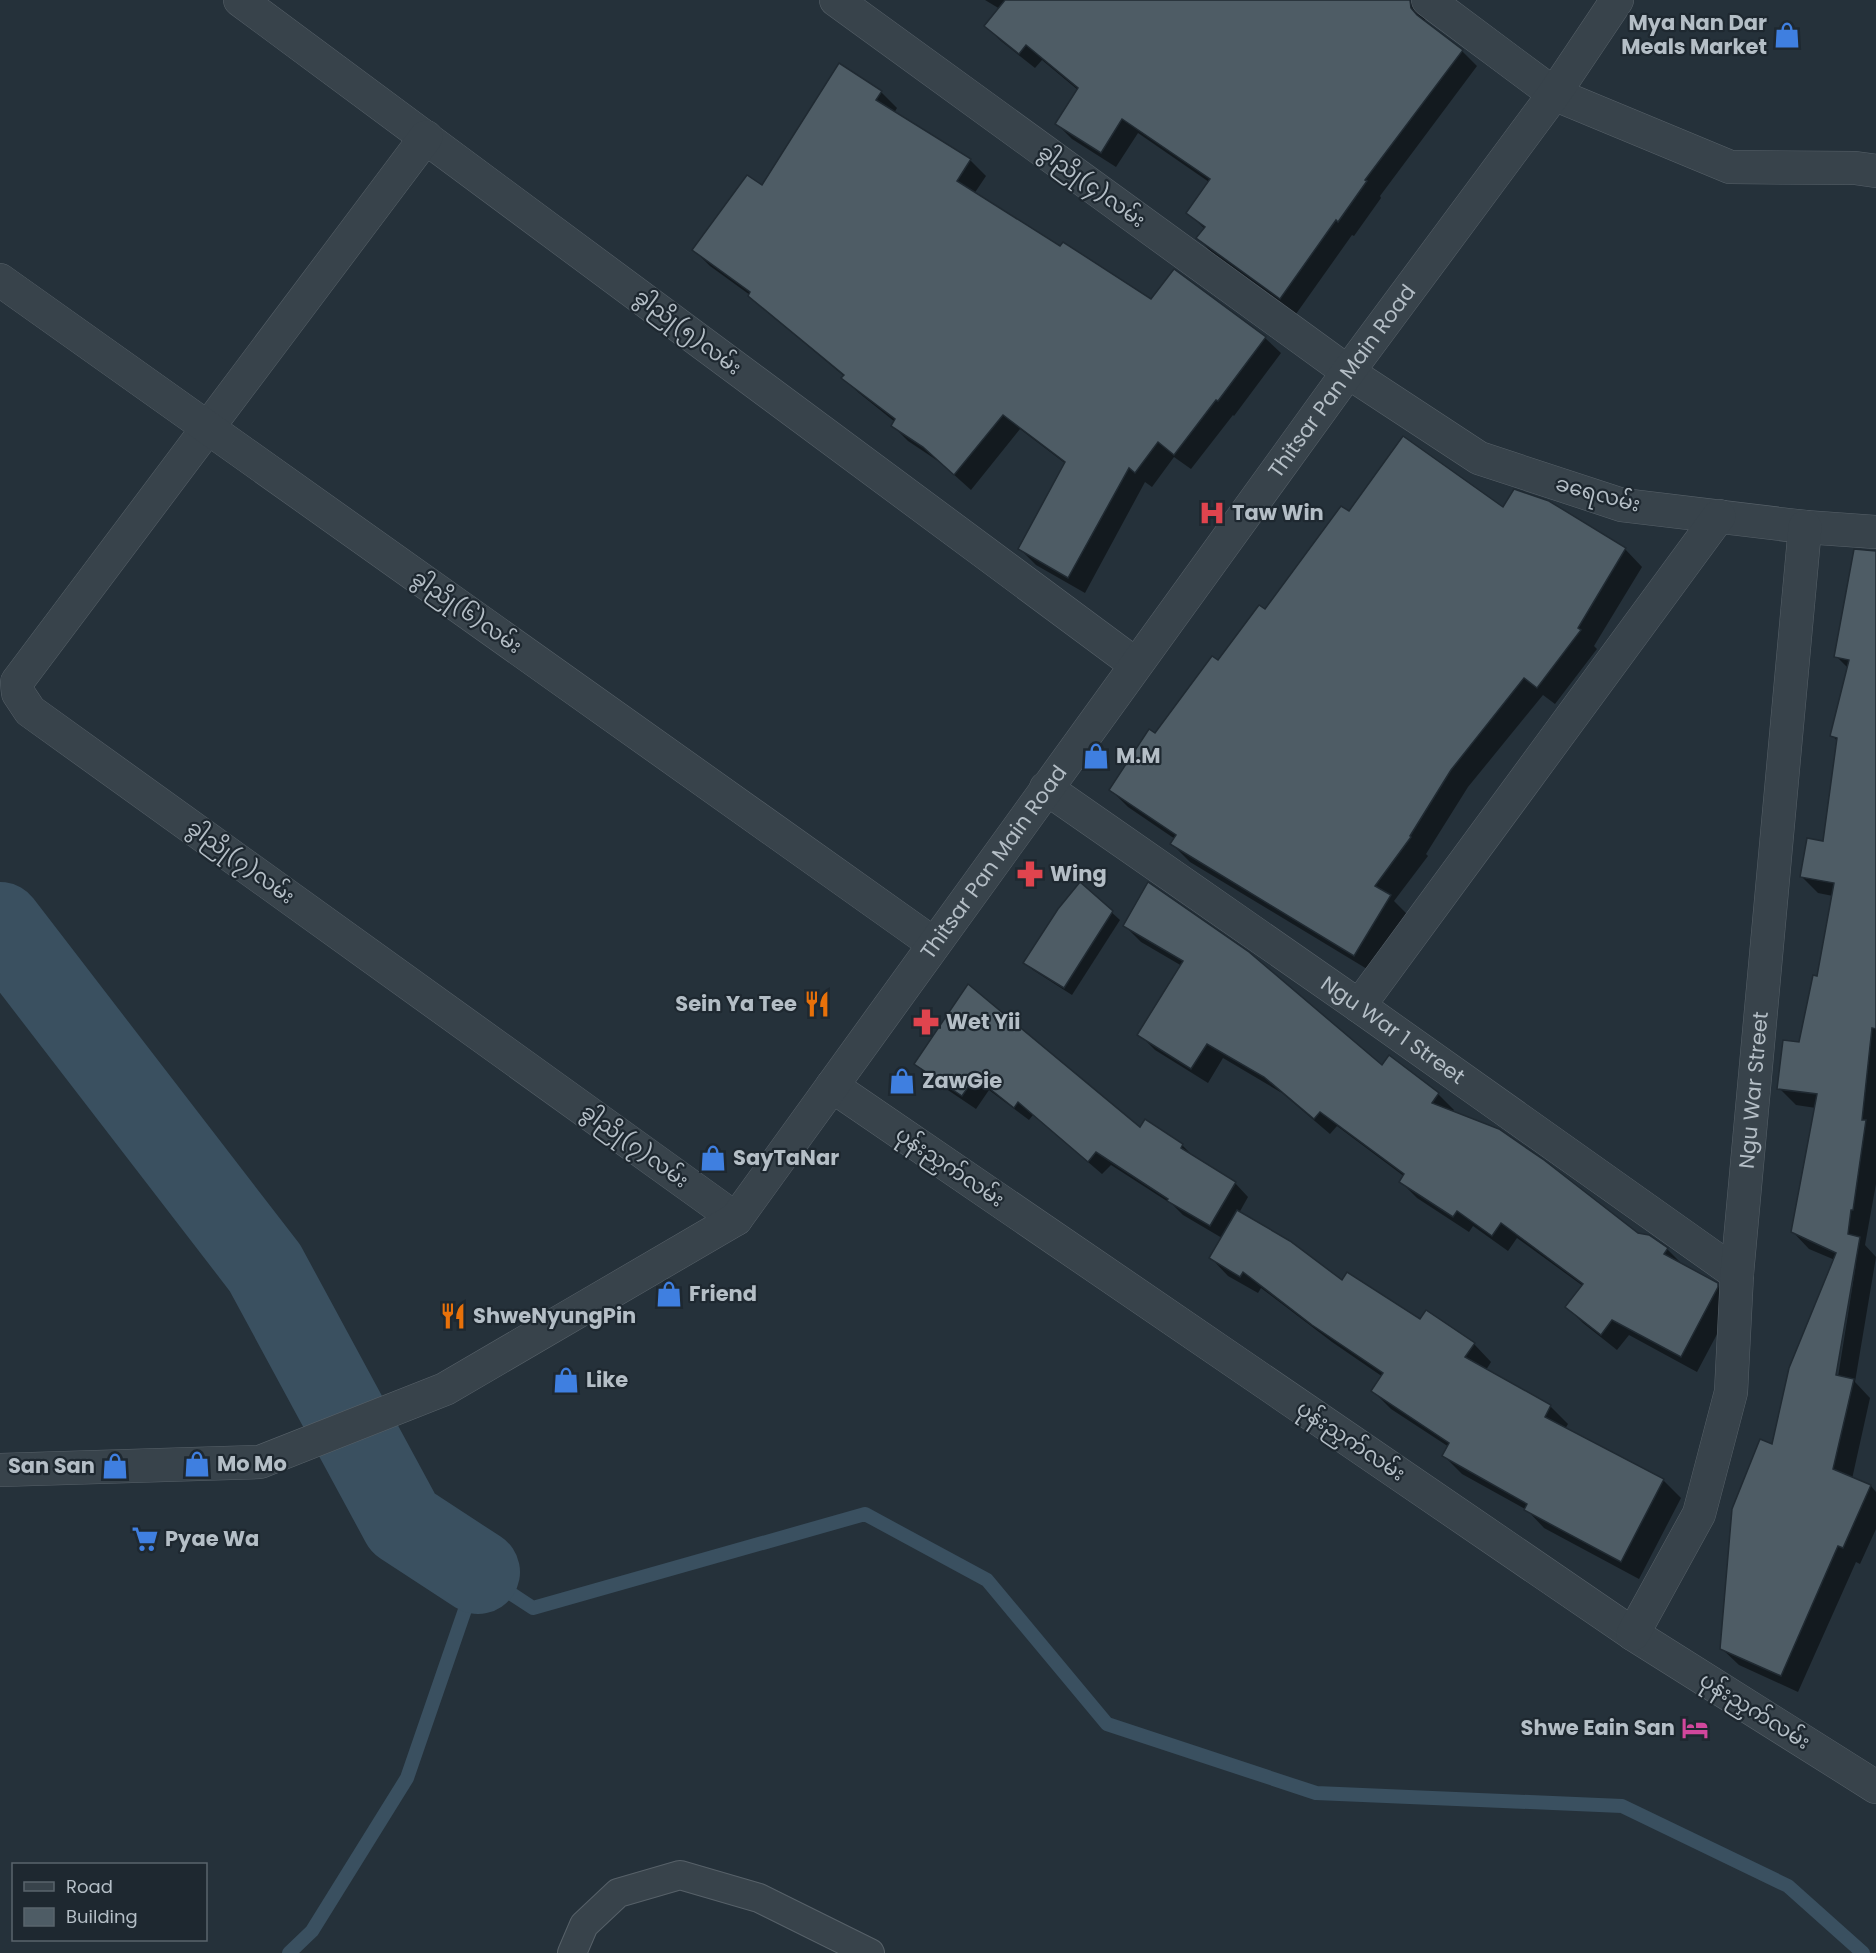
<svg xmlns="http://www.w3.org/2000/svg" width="1876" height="1953" viewBox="0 0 1876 1953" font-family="Poppins,'Noto Sans Myanmar',sans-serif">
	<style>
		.shadow { fill: #0007; fill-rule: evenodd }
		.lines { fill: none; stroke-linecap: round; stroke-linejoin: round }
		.stream { stroke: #3a5060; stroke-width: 14 }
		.river { stroke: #3a5060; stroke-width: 84 }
		.building { fill: #4e5c65; stroke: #202a32; stroke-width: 1.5 }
		.service-casing { stroke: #576169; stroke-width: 30 }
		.minor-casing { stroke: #576169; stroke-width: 34 }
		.service { stroke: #38434b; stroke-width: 28 }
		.minor { stroke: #38434b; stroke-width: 33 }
		.labels { text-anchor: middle; stroke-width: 4.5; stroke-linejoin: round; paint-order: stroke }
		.poi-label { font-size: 21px; font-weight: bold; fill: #b4bec6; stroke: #1e2830; text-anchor: start }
		.street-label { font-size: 21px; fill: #b4bec6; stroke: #1e2830 }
	</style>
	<rect width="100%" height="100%" fill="#25313a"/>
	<g class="shadow">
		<polygon points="985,0 1409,0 1424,15 1426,24 1462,51 1477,66 1380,196 1381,198 1354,236 1352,235 1296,314 1213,254 1198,238 1205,229 1188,213 1209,182 1138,133 1116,167 1072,139 1057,124 1078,90 1042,60 1035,68 1001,41 986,26 1000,9"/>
		<polygon points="881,92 897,108 894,113 970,160 986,176 974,194 1061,248 1152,301 1265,338 1281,353 1234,416 1233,415 1191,469 1174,457 1152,487 1145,482 1085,593 1036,565 1020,549 1066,464 1020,429 971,490 941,463 908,441 892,425 895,422 859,393 843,378 844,376 766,311 750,295 710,266 694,250 763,188"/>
		<polygon points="1503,509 1625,549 1642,567 1594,646 1597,649 1555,704 1543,695 1468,787 1426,854 1428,856 1394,901 1407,914 1372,972 1190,862 1172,844 1175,839 1128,807 1111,790 1156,735 1349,513"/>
		<path d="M 1876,590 L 1876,1184 L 1865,1245 L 1876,1257 L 1855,1382 L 1870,1398 L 1852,1479 L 1871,1486 L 1876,1492 L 1876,1529 L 1860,1564 L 1856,1562 L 1798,1692 L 1739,1665 L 1721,1648 L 1773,1446 L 1835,1260 L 1809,1249 L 1792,1231 L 1816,1108 L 1796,1105 L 1779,1088 L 1801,1043 L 1818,978 L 1833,896 L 1818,893 L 1801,876 L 1824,843 L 1838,742 L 1832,735 L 1848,668 L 1836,656 ZM 1856,1264 L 1837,1383 L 1834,1382 L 1853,1271 Z"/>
		<polygon points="1080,884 1120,920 1072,995 1033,970 1025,962"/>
		<polygon points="1125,926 1382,1067 1438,1094 1454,1110 1452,1112 1637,1234 1649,1236 1667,1249 1683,1265 1717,1284 1733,1301 1733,1304 1697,1372 1629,1335 1617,1350 1583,1323 1567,1307 1583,1286 1517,1238 1508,1251 1473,1226 1469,1232 1417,1198 1401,1182 1405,1177 1337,1126 1330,1134 1282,1093 1223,1058 1208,1083 1155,1050 1139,1034 1182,966 1141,942"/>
		<polygon points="968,986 1141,1129 1146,1121 1182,1145 1196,1159 1235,1183 1248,1197 1239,1213 1343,1282 1420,1321 1474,1344 1491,1362 1486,1370 1550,1406 1568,1424 1565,1429 1663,1480 1681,1498 1639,1579 1544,1528 1527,1510 1462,1474 1444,1456 1449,1447 1391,1409 1373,1391 1383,1377 1332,1342 1261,1288 1258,1293 1228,1276 1211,1258 1222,1238 1183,1215 1173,1205 1111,1165 1102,1174 1033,1115 1029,1120 989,1090 976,1109 930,1078 916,1064"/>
	</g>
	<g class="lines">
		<polyline class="stream" points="289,1953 312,1931 407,1778 478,1572 533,1608 865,1514 987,1580 1107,1724 1316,1793 1622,1806 1788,1886 1863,1953"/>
		<polyline class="river" points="0,924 265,1268 403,1523 478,1572"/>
	</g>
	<g class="building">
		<polygon points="1005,0 1410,0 1411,8 1417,15 1463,50 1365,180 1367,181 1338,222 1336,220 1280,299 1196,238 1205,227 1186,213 1210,179 1122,119 1101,153 1055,124 1078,88 1026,45 1019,54 984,26"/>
		<polygon points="839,63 882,91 876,100 971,159 957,181 1060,246 1063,242 1151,299 1174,269 1266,337 1218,401 1216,400 1174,455 1158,442 1135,473 1129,468 1068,578 1018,549 1065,462 1003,415 954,475 923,447 891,426 895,419 841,378 844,375 748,296 750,292 692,250 747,175 762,185"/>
		<polygon points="1403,436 1503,507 1514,489 1549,501 1626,548 1578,628 1581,630 1537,688 1524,678 1451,770 1410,836 1411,837 1375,886 1391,895 1354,956 1170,844 1176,835 1109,790 1149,729 1155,733 1212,656 1218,660 1259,605 1265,609 1341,506 1349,511"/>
		<polygon points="1854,549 1876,551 1876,1029 1872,1028 1862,1120 1866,1120 1853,1210 1851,1210 1848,1234 1860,1237 1836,1375 1854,1379 1833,1469 1871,1485 1843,1548 1838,1546 1781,1676 1720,1649 1732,1509 1760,1439 1772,1444 1789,1368 1836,1253 1791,1232 1817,1094 1777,1089 1783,1040 1799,1042 1813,975 1817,976 1834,883 1800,877 1807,838 1823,841 1837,738 1830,736 1849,660 1834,657"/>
		<polygon points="1080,882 1113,911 1064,988 1023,963 1058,909"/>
		<polygon points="1148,882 1249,952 1382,1065 1389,1055 1439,1093 1432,1103 1499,1129 1544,1160 1638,1233 1649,1235 1668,1248 1664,1254 1718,1283 1718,1287 1681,1357 1612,1320 1601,1335 1565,1307 1583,1284 1501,1223 1492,1236 1457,1211 1453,1217 1399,1182 1404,1174 1320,1112 1314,1119 1264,1077 1207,1044 1191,1069 1137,1035 1183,961 1123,926"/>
		<polygon points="968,984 1140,1127 1145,1119 1183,1144 1181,1148 1236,1182 1210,1226 1167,1201 1168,1199 1096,1152 1088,1162 1018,1102 1014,1108 975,1077 962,1096 914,1064"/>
		<polygon points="1237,1210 1290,1241 1342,1280 1347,1272 1420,1319 1426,1310 1475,1343 1465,1357 1551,1405 1545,1417 1664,1479 1621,1562 1524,1510 1527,1504 1442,1456 1449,1443 1371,1391 1383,1373 1312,1325 1243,1272 1240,1277 1209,1258"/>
	</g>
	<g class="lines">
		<g class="service-casing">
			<polyline id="service" points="572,1953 584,1925 618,1893 680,1875 759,1898 870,1953"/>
		</g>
		<g class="minor-casing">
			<g id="minor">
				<polyline points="240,0 1135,664"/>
				<polyline points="836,0 1348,372 1479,458 1622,505 1805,527 1876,532"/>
				<polyline points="1428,0 1554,94 1730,167 1855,168 1876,171"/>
				<polyline points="426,137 17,682 18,693 30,711 736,1219"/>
				<polyline points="0,280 934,944"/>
				<path id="s1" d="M 1046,788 L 1359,1006 L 1737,1274"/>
				<polyline points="1359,1006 1719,516"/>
				<polyline points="832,1086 1633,1634 1876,1787"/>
				<path id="s2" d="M 0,1470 L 260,1462 L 445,1389 L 736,1219 L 1348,372 L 1554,94 L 1617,0"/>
				<path id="s3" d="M 1633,1634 L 1699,1514 L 1731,1392 L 1737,1274 L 1805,527"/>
			</g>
		</g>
		<use href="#service" class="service"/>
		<use href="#minor" class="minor"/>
	</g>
	<defs>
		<g id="shop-bare" transform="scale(2.07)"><path d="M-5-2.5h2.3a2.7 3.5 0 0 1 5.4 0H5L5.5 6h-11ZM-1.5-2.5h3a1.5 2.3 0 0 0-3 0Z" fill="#3f7fe0" stroke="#1e2830" stroke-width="2.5" paint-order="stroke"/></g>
		<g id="hospital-bare" transform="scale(2.07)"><path d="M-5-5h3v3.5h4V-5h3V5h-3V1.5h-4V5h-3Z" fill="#e0444e" stroke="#1e2830" stroke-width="2.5" paint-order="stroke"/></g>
		<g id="pharmacy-bare" transform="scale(2.07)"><path d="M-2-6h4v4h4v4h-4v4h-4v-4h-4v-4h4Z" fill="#e0444e" stroke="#1e2830" stroke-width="2.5" paint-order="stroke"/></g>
		<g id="restaurant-bare" transform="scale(2.07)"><path d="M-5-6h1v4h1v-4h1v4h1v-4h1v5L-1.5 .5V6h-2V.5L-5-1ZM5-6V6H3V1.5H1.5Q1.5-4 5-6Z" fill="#e8710a" stroke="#1e2830" stroke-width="2.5" paint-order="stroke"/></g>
		<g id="supermarket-bare" transform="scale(2.07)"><path d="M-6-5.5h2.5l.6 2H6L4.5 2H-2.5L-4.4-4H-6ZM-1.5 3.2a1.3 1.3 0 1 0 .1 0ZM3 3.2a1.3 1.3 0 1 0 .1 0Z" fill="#3f7fe0" stroke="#1e2830" stroke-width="2.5" paint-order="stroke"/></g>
		<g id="hotel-bare" transform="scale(2.07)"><path d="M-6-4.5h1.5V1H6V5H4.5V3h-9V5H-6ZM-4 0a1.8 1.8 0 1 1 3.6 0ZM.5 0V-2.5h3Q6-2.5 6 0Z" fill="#d1479c" stroke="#1e2830" stroke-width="2.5" paint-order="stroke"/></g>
	</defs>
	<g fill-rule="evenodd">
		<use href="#shop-bare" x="1787" y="35"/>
		<use href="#hospital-bare" x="1212" y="513"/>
		<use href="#shop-bare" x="1096" y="756"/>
		<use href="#pharmacy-bare" x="1030" y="874"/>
		<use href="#restaurant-bare" x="817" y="1004"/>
		<use href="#pharmacy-bare" x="926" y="1022"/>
		<use href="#shop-bare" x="902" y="1081"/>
		<use href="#shop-bare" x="713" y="1158"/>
		<use href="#shop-bare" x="669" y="1294"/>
		<use href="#restaurant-bare" x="453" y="1316"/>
		<use href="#shop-bare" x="566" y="1380"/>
		<use href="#shop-bare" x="197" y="1464"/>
		<use href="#shop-bare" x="115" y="1466"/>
		<use href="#supermarket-bare" x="145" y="1539"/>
		<use href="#hotel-bare" x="1695" y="1728"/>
	</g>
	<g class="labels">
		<g class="poi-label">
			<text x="1767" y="30" text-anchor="end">Mya Nan Dar<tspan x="1767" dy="24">Meals Market</tspan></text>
			<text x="1232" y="520">Taw Win</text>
			<text x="1116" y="763">M.M</text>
			<text x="1050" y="881">Wing</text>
			<text x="797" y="1011" text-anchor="end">Sein Ya Tee</text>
			<text x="946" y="1029">Wet Yii</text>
			<text x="922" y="1088">ZawGie</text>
			<text x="733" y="1165">SayTaNar</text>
			<text x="689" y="1301">Friend</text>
			<text x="473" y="1323">ShweNyungPin</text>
			<text x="586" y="1387">Like</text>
			<text x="217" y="1471">Mo Mo</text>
			<text x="95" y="1473" text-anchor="end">San San</text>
			<text x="165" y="1546">Pyae Wa</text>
			<text x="1675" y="1735" text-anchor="end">Shwe Eain San</text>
		</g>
		<g class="street-label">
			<text transform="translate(1092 186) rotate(36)" y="7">ခွါညို(၄)လမ်း</text>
			<text transform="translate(688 332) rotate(37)" y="7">ခွါညို(၅)လမ်း</text>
			<text dy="7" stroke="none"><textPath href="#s2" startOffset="1830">Thitsar Pan Main Road</textPath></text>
			<text transform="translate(1598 494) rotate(15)" y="7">ခရေလမ်း</text>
			<text transform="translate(467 612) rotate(35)" y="7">ခွါညို(၆)လမ်း</text>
			<text transform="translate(241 862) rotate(36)" y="7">ခွါညို(၇)လမ်း</text>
			<text dy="7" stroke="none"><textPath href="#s2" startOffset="1236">Thitsar Pan Main Road</textPath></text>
			<text dy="7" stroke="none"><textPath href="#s1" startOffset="423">Ngu War 1 Street</textPath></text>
			<text dy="7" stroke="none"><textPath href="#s3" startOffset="566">Ngu War Street</textPath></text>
			<text transform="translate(635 1146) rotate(36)" y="7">ခွါညို(၇)လမ်း</text>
			<text transform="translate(950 1167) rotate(34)" y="7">ပုန်းညှက်လမ်း</text>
			<text transform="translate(1351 1441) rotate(34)" y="7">ပုန်းညှက်လမ်း</text>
			<text transform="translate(1755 1711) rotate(32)" y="7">ပုန်းညှက်လမ်း</text>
		</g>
	</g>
	<rect x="12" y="1863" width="195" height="78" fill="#1e2830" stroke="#5a646c" stroke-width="1.5"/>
	<rect x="24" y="1882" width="30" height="9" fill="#38434b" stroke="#5a646c" stroke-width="1.5"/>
	<text x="66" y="1893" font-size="18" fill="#b4bec6">Road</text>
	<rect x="24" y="1908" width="30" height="18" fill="#4e5c65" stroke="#5a646c" stroke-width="1.5"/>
	<text x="66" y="1923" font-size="18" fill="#b4bec6">Building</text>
</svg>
